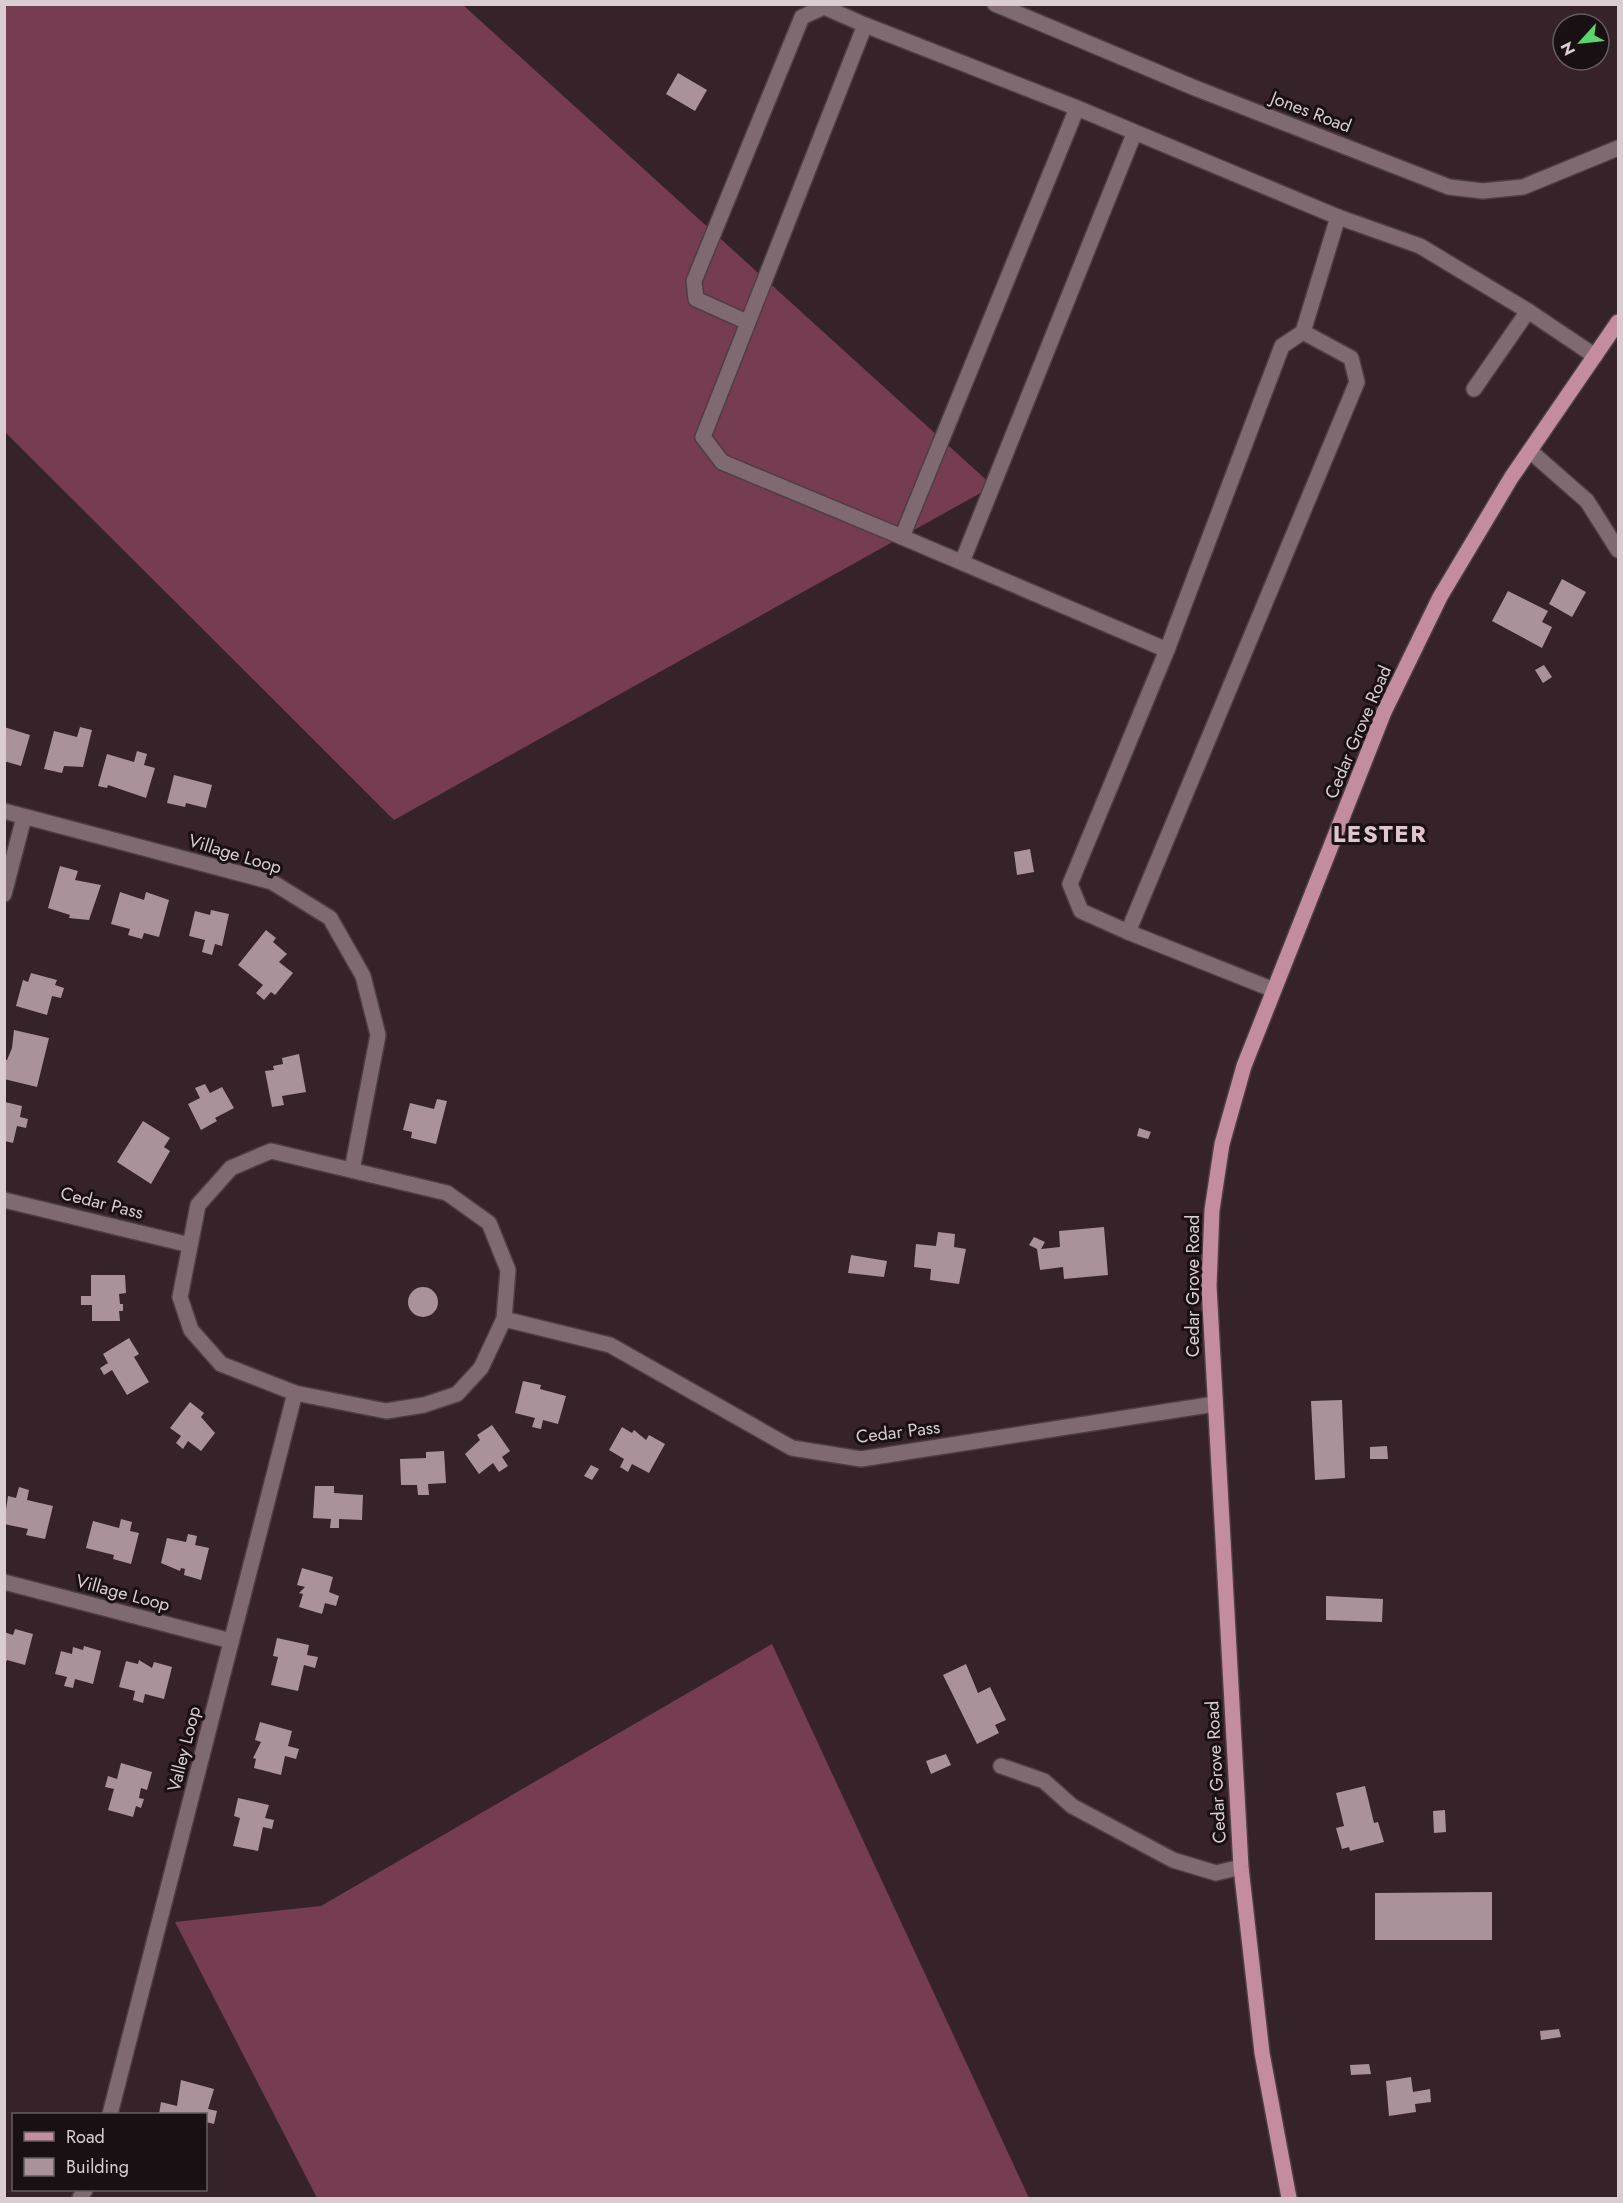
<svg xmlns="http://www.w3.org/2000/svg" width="1623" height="2203" viewBox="0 0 1623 2203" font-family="Jost,sans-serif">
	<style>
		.forest { fill: #763c52 }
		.building { fill: #aa929a }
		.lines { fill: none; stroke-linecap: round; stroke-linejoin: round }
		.minor-casing { stroke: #4e3e44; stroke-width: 18 }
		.major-casing { stroke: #4e3e44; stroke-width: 18 }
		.minor { stroke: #806a71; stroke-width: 15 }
		.major { stroke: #c38c9f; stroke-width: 15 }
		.labels { text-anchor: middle; stroke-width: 6; stroke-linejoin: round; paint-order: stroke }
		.street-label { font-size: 18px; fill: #dacdd1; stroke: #181012 }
		.district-label { font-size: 24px; font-weight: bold; letter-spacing: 1.5px; fill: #dfc6ce; stroke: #181012 }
	</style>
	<rect width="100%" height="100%" fill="#36232a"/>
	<g class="forest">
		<polygon points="4,5 463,5 993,486 394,820 5,432"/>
		<polygon points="772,1644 1029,2198 317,2198 175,1922 321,1906"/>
	</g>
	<g class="building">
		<polygon points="678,73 707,90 695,111 666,94"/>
		<polygon points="1562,579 1586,592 1572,617 1549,604"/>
		<polygon points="1508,591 1548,611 1542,622 1552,627 1542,648 1492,621"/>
		<polygon points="1544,665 1552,677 1543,683 1535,670"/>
		<polygon points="4,727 30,735 21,766 4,761"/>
		<polygon points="80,727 92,730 83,767 64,766 62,773 44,769 54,731 77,737"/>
		<polygon points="137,751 147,754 144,765 155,768 146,798 108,785 107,788 98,786 107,754 134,762"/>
		<polygon points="174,775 212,785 206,808 186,803 185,807 167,803"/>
		<polygon points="1030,849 1034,872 1017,875 1014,852"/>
		<polygon points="60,866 78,871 75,880 101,885 89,920 69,918 70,915 48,908"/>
		<polygon points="120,892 144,900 146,892 169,900 159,937 144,933 142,939 128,935 130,929 111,924"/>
		<polygon points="211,910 229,914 222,946 215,944 212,955 202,952 205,940 189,936 195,911 210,915"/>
		<polygon points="266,930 276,938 273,942 287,954 279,962 293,973 275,995 271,992 264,1000 256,993 263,985 238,965"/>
		<polygon points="31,973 57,980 55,985 64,988 61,998 52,996 47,1015 16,1006 23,980 28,982"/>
		<polygon points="14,1030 49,1038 37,1087 4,1079 4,1060 7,1060 12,1048"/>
		<polygon points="299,1054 306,1092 282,1096 284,1105 272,1107 265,1071 274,1070 273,1066 283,1064 282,1058"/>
		<polygon points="205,1084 210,1093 222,1087 234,1108 215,1118 217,1121 201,1130 188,1104 200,1098 195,1088"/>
		<polygon points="437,1099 447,1101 436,1144 411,1138 412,1132 403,1130 410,1103 434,1109"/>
		<polygon points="5,1102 22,1106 20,1117 28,1119 26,1128 17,1126 13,1143 5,1141"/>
		<polygon points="143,1121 170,1138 164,1147 170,1151 151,1184 117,1162"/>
		<polygon points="1139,1128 1151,1132 1148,1139 1137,1136"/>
		<polygon points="1104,1227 1108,1275 1064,1279 1063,1267 1040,1270 1037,1249 1029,1245 1034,1237 1045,1242 1041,1249 1060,1247 1059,1231"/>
		<polygon points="938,1232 955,1234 954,1247 966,1249 959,1284 930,1280 931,1269 914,1267 916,1244 936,1246"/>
		<polygon points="851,1255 887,1261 884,1277 848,1273"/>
		<polygon points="91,1275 125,1275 126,1293 119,1294 120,1304 123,1304 123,1311 119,1311 120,1321 92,1321 92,1305 81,1305 81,1296 91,1296"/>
		<circle cx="423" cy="1302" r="15"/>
		<polygon points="129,1338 139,1354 134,1357 149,1382 127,1395 112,1370 104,1375 100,1368 108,1363 103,1354"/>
		<polygon points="523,1381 541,1385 540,1389 566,1396 558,1424 543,1420 541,1429 532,1427 535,1418 515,1413"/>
		<polygon points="1342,1400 1345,1478 1315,1480 1311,1401"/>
		<polygon points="190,1402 204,1413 201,1417 215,1433 201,1451 188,1441 183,1449 176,1443 181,1436 170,1428"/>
		<polygon points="492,1425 510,1451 502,1457 508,1466 499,1472 493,1463 479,1474 465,1454 480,1440 477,1435"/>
		<polygon points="622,1427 632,1433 634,1430 646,1440 649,1435 665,1444 649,1473 632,1464 628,1472 620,1467 624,1459 609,1450"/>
		<polygon points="1387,1446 1388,1459 1370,1459 1370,1447"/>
		<polygon points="444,1451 446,1483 428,1484 429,1495 418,1495 417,1485 401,1485 400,1459 426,1458 426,1452"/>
		<polygon points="591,1465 599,1469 592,1480 584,1476"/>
		<polygon points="315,1486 334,1486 334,1493 363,1495 362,1520 339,1519 339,1528 330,1528 331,1519 313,1518"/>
		<polygon points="19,1487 29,1490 27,1500 53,1506 45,1539 26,1535 28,1529 4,1524 8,1496 16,1498"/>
		<polygon points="121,1519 132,1522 130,1531 139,1533 131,1564 113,1559 114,1555 86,1548 93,1521 119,1528"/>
		<polygon points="188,1534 197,1536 195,1545 209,1548 201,1580 184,1575 185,1569 181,1568 180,1571 161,1563 167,1538 186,1542"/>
		<polygon points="302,1568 333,1577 329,1592 339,1596 336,1606 325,1603 322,1614 299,1607 303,1594 299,1593 305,1587 297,1585"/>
		<polygon points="1326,1596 1383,1599 1382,1622 1326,1620"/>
		<polygon points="15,1629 33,1634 25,1665 7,1660 4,1667 4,1632 13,1635"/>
		<polygon points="277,1638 309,1645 307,1655 318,1657 315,1668 304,1665 298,1691 271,1685 278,1657 273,1656"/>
		<polygon points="84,1646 101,1651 93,1684 75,1679 73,1688 64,1686 67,1677 55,1674 61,1651 72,1654 73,1647 83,1650"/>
		<polygon points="139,1660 152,1668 154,1662 172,1667 164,1699 145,1694 143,1703 133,1700 135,1691 119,1687 126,1661 138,1664"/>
		<polygon points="966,1664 978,1693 990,1687 1006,1720 995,1725 999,1733 977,1744 943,1675"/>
		<polygon points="260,1722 292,1731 288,1746 299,1749 296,1759 285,1756 281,1775 254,1768 256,1759 253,1758 261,1742 255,1740"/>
		<polygon points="946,1754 951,1765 931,1774 926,1761"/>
		<polygon points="121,1763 152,1772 147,1790 141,1788 139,1798 144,1799 141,1808 136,1806 133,1817 108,1810 114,1789 105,1787 108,1776 117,1779"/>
		<polygon points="1365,1786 1374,1823 1378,1822 1384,1842 1350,1851 1349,1847 1342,1849 1336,1828 1344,1826 1336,1793"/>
		<polygon points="238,1798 269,1805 265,1818 274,1820 272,1829 263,1827 258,1851 233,1846 240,1818 234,1816"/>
		<polygon points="1445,1810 1446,1832 1434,1833 1433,1811"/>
		<polygon points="1492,1892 1492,1940 1375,1940 1375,1893"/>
		<polygon points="1559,2029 1561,2037 1541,2040 1540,2031"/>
		<polygon points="1369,2064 1371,2074 1351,2075 1350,2065"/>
		<polygon points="1411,2077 1413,2092 1430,2089 1431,2102 1415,2104 1416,2112 1389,2116 1386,2081"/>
		<polygon points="181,2080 214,2089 208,2109 217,2111 214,2124 206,2122 206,2114 159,2114 161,2102 177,2106"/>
	</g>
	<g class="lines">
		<g class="minor-casing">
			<g id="minor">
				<polyline points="995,4 1195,88 1449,187 1483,191 1523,187 1618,148"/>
				<polyline points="1077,108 902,537 1167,650"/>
				<polyline points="747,322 696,299 694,281 802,17 824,7 865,25"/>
				<polyline points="1303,332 1351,358 1357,382 1128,932 1081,911 1070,884 1167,650 1282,346 1303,332 1338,217"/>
				<polyline points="1474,389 1528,311"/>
				<polyline points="1530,451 1587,501 1618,550"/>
				<polyline points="902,537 722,462 703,437 865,25 1077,108 1338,217 1420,246 1528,311 1595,356"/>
				<polyline points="962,562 1134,134"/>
				<polyline points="4,811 272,882 330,918 363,976 378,1035 352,1170"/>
				<polyline points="4,894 24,817"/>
				<polyline points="1128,932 1274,990"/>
				<polygon points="271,1151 447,1193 489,1223 508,1270 504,1319 481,1368 457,1394 424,1405 386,1411 295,1393 221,1364 191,1330 180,1297 198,1205 231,1168"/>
				<polyline points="4,1200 190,1245"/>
				<polyline points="504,1319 610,1345 792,1448 861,1459 1215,1404"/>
				<polyline points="4,1582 231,1641"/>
				<polyline points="1001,1766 1044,1781 1072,1806 1173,1860 1216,1873 1241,1867"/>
				<polyline points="110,2114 295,1393"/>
				<polyline points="80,2198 85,2190"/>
			</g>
		</g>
		<g class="major-casing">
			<polyline id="major" points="1289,2198 1262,2053 1241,1867 1209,1286 1212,1210 1222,1144 1244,1066 1384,712 1440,597 1511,478 1618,322"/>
		</g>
		<use href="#minor" class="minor"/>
		<use href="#major" class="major"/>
	</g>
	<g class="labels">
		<g class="street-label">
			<text transform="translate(1311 112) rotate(21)" y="6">Jones Road</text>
			<text transform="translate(1358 732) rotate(-67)" y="6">Cedar Grove Road</text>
			<text transform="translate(235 854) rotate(17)" y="6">Village Loop</text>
			<text transform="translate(102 1203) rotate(14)" y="6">Cedar Pass</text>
			<text transform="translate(1193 1286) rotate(-90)" y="6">Cedar Grove Road</text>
			<text transform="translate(898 1432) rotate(-7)" y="6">Cedar Pass</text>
			<text transform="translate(123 1593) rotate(15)" y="6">Village Loop</text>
			<text transform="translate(184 1749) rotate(-76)" y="6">Valley Loop</text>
			<text transform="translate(1216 1772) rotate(-93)" y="6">Cedar Grove Road</text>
		</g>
		<g class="district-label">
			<text x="1380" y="842">LESTER</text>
		</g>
	</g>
	<rect width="1623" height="2203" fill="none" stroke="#dacdd1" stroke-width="12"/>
	<rect x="12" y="2113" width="195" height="78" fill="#181012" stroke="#665c5e" stroke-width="1.5"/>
	<rect x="24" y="2132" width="30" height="9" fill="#c38c9f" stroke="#665c5e" stroke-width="1.5"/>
	<text x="66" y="2143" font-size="18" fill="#dacdd1">Road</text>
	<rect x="24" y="2158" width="30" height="18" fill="#aa929a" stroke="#665c5e" stroke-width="1.5"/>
	<text x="66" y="2173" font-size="18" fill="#dacdd1">Building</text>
	<g transform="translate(1581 42) rotate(243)"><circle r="28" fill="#181012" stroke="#665c5e" stroke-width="1.5"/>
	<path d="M0-4.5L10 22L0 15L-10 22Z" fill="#5bd56e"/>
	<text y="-9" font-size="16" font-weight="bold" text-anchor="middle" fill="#dacdd1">N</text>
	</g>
</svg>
